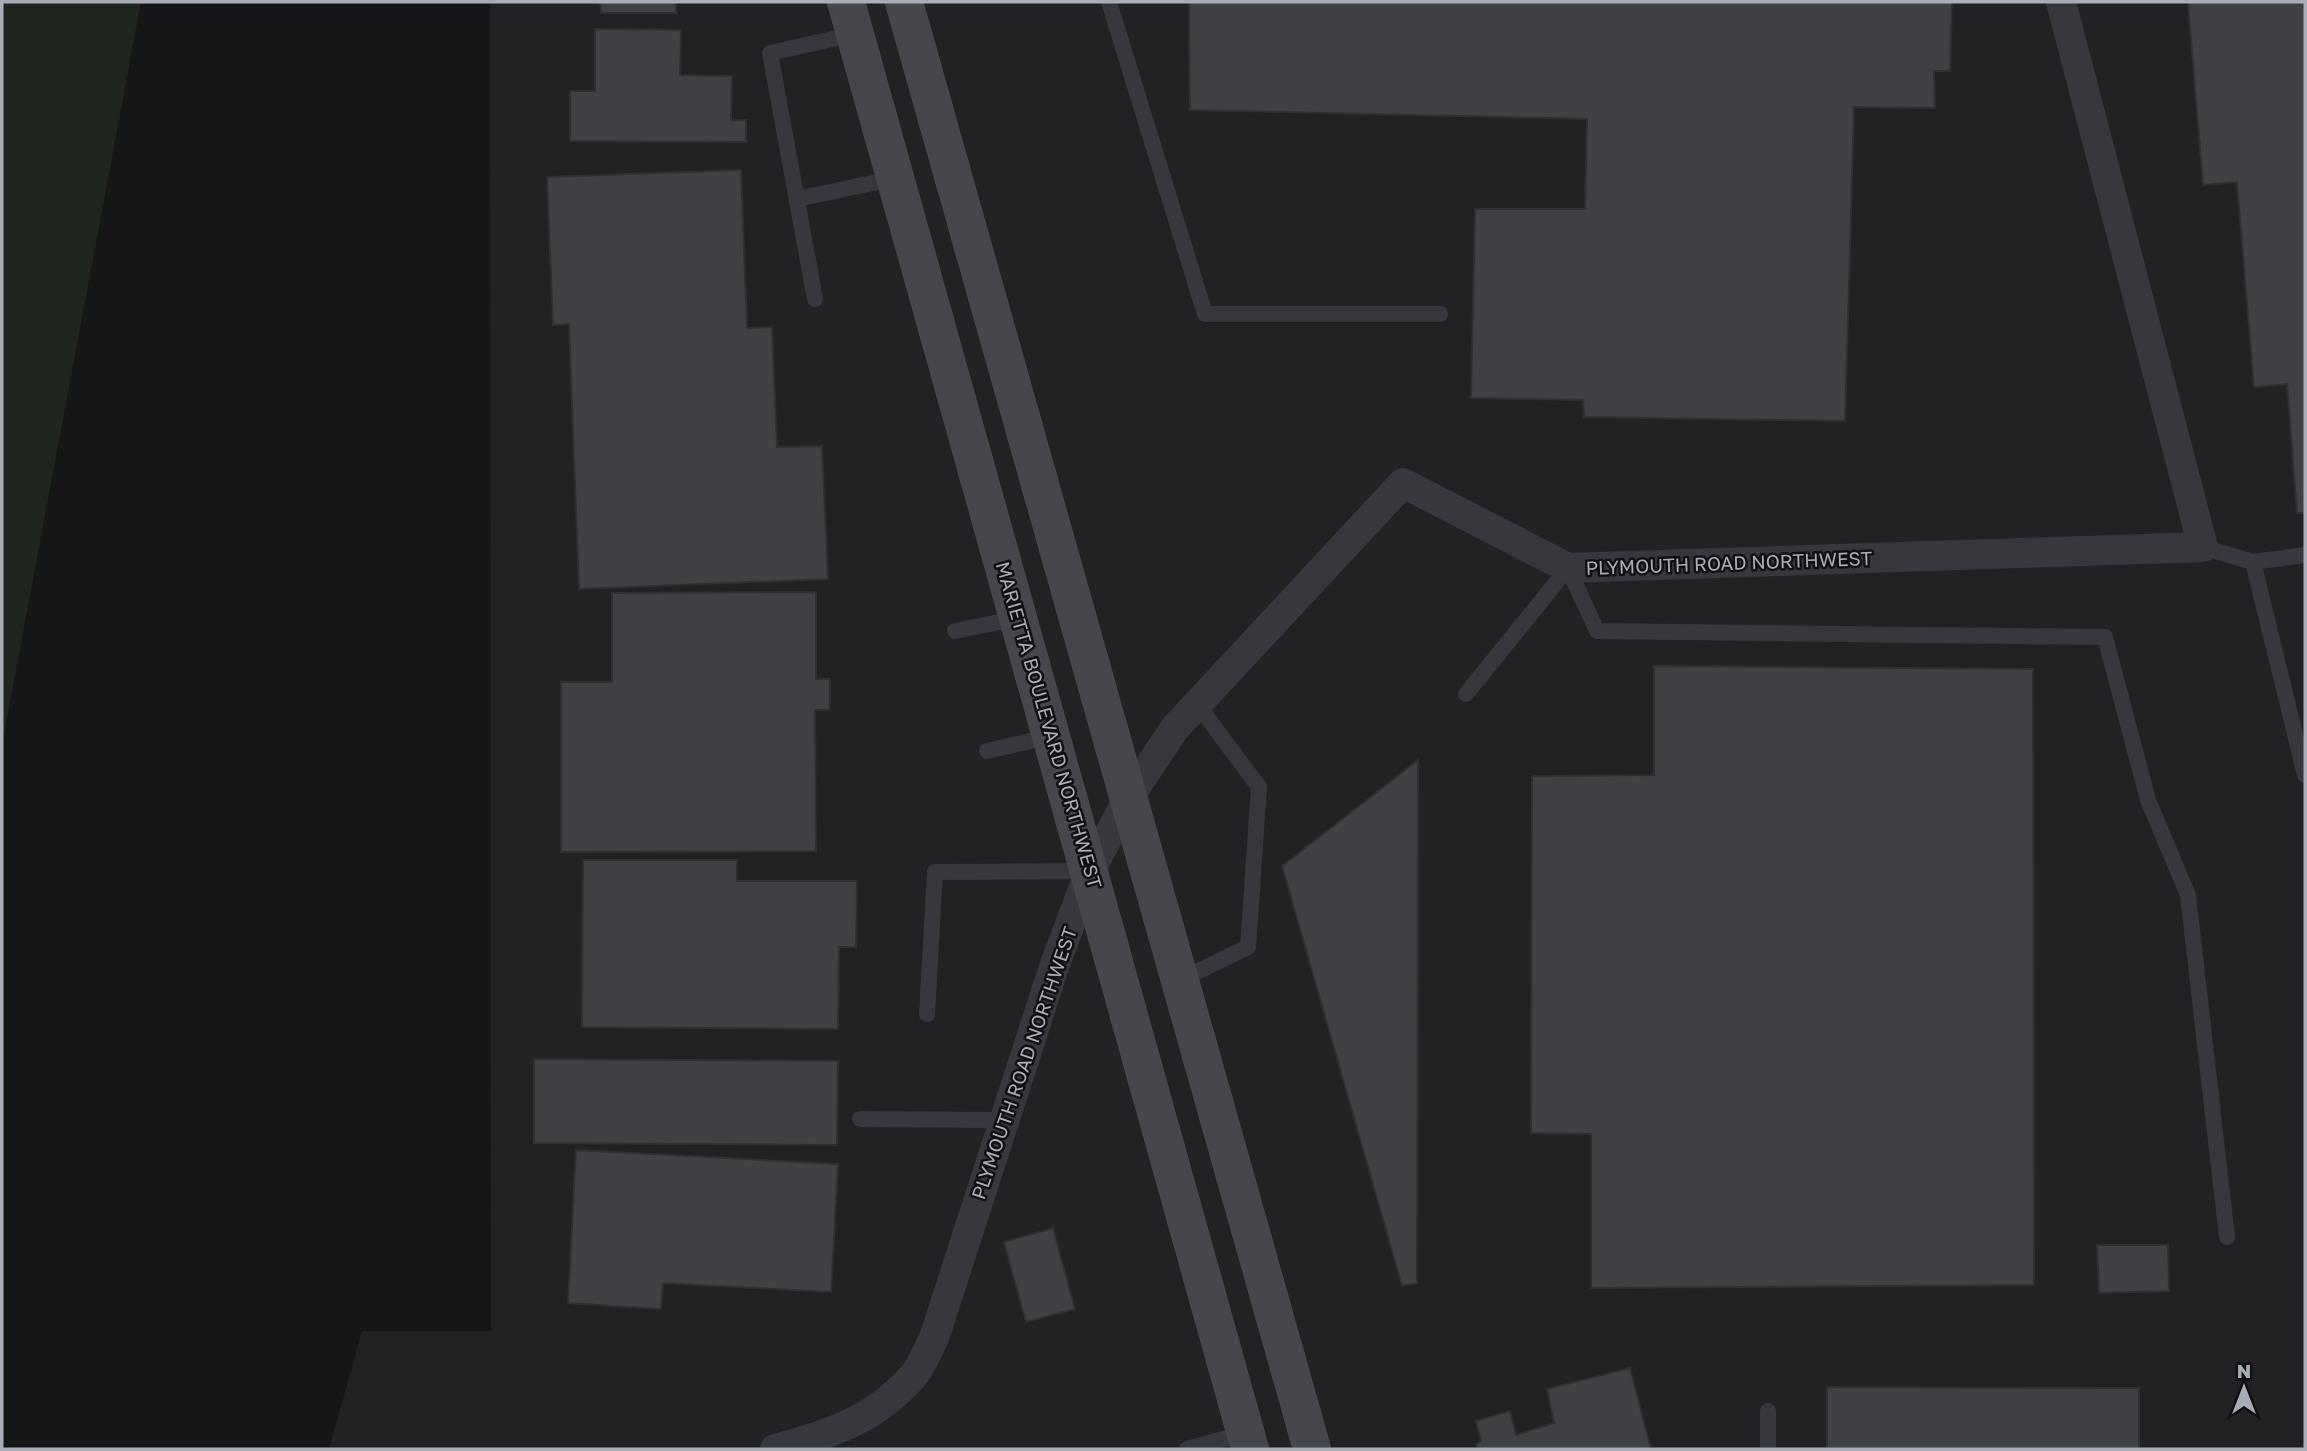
<svg xmlns="http://www.w3.org/2000/svg" width="2307" height="1451" viewBox="0 0 2307 1451" font-family="'Golos Text',sans-serif">
	<style>
		.built { fill: #222225 }
		.green { fill: #1e261f }
		.building { fill: #404145; stroke: #303034; stroke-width: 2 }
		.lines { fill: none; stroke-linecap: round; stroke-linejoin: round }
		.lane { stroke: #37383d; stroke-width: 16 }
		.street { stroke: #37383d; stroke-width: 30 }
		.secondary { stroke: #45474d; stroke-width: 38 }
		.labels { text-anchor: middle; stroke-width: 5; stroke-linejoin: round; paint-order: stroke }
		.street-label { font-size: 19px; fill: #a8adb8; stroke: #111113 }
	</style>
	<rect width="100%" height="100%" fill="#161618"/>
	<polygon class="built" points="490,2 2305,2 2305,1449 329,1449 362,1331 491,1331"/>
	<polygon class="green" points="2,2 141,2 2,745"/>
	<g class="building">
		<polygon points="600,2 676,2 676,13 601,13"/>
		<polygon points="1189,2 1952,2 1950,71 1934,71 1935,108 1854,107 1845,421 1584,417 1583,400 1471,398 1475,209 1585,209 1587,119 1190,110"/>
		<polygon points="2188,2 2305,2 2305,513 2297,513 2287,384 2254,387 2237,182 2203,185"/>
		<polygon points="595,29 681,30 680,75 732,76 731,120 746,120 746,142 570,141 570,91 595,91"/>
		<polygon points="741,170 747,328 772,327 777,447 822,446 828,579 579,589 569,324 553,325 547,177"/>
		<polygon points="816,592 816,679 830,679 830,710 815,710 816,851 561,852 561,682 612,682 612,593"/>
		<polygon points="1654,666 2033,669 2034,1285 1591,1288 1591,1134 1531,1133 1532,776 1654,775"/>
		<polygon points="1418,760 1417,1283 1402,1286 1282,866"/>
		<polygon points="583,860 737,860 737,881 857,881 856,947 839,947 838,1029 582,1027"/>
		<polygon points="534,1059 838,1061 837,1145 534,1143"/>
		<polygon points="576,1150 838,1164 831,1292 663,1283 661,1309 568,1303"/>
		<polygon points="1053,1228 1075,1309 1026,1322 1004,1242"/>
		<polygon points="2097,1245 2168,1245 2169,1291 2099,1293"/>
		<polygon points="1630,1368 1651,1449 1477,1449 1476,1444 1481,1441 1476,1421 1510,1411 1516,1435 1554,1423 1547,1389"/>
		<polygon points="1827,1387 2139,1388 2139,1449 1827,1449"/>
	</g>
	<g class="lines">
		<g class="lane">
			<polyline points="1109,2 1205,314 1440,314"/>
			<polyline points="797,199 896,178"/>
			<polyline points="815,299 770,53 855,34"/>
			<polyline points="2203,547 2253,562"/>
			<polyline points="2305,555 2253,562 2305,775"/>
			<polyline points="955,631 1019,618"/>
			<polyline points="1466,694 1568,568 1597,631 2105,637 2148,800 2188,895 2227,1237"/>
			<polyline points="987,751 1052,736"/>
			<polyline points="1180,980 1248,947 1259,787 1197,704"/>
			<polyline points="927,1014 935,872 1087,871"/>
			<polyline points="860,1119 1003,1120"/>
			<polyline points="1768,1411 1768,1449"/>
			<polyline points="1187,1449 1245,1433"/>
		</g>
		<path class="street" d="M 775,1449 C 828,1435 875,1420 913,1376 C 922,1366 928,1350 934,1338 L 1055,964 L 1090,871 L 1129,797 L 1175,728 L 1403,483 L 1568,568 L 2203,547 L 2061,2"/>
		<g class="secondary">
			<polyline points="846,2 1250,1449"/>
			<polyline points="904,2 1312,1449"/>
		</g>
	</g>
	<g class="labels">
		<g class="street-label">
			<text transform="translate(1729 563) rotate(-2)" y="7">PLYMOUTH ROAD NORTHWEST</text>
			<text transform="translate(1049 725) rotate(74)" y="7">MARIETTA BOULEVARD NORTHWEST</text>
			<text transform="translate(1024 1063) rotate(-71)" y="7">PLYMOUTH ROAD NORTHWEST</text>
		</g>
	</g>
	<rect width="2307" height="1451" fill="none" stroke="#a8adb8" stroke-width="7"/>
	<g transform="translate(2244 1388)" stroke="#111113" stroke-width="5" paint-order="stroke">
	<path d="M0-5L12 26L0 18L-12 26Z" fill="#a8adb8"/>
	<text y="-10" font-size="19" font-weight="bold" text-anchor="middle" fill="#a8adb8">N</text>
	</g>
</svg>
